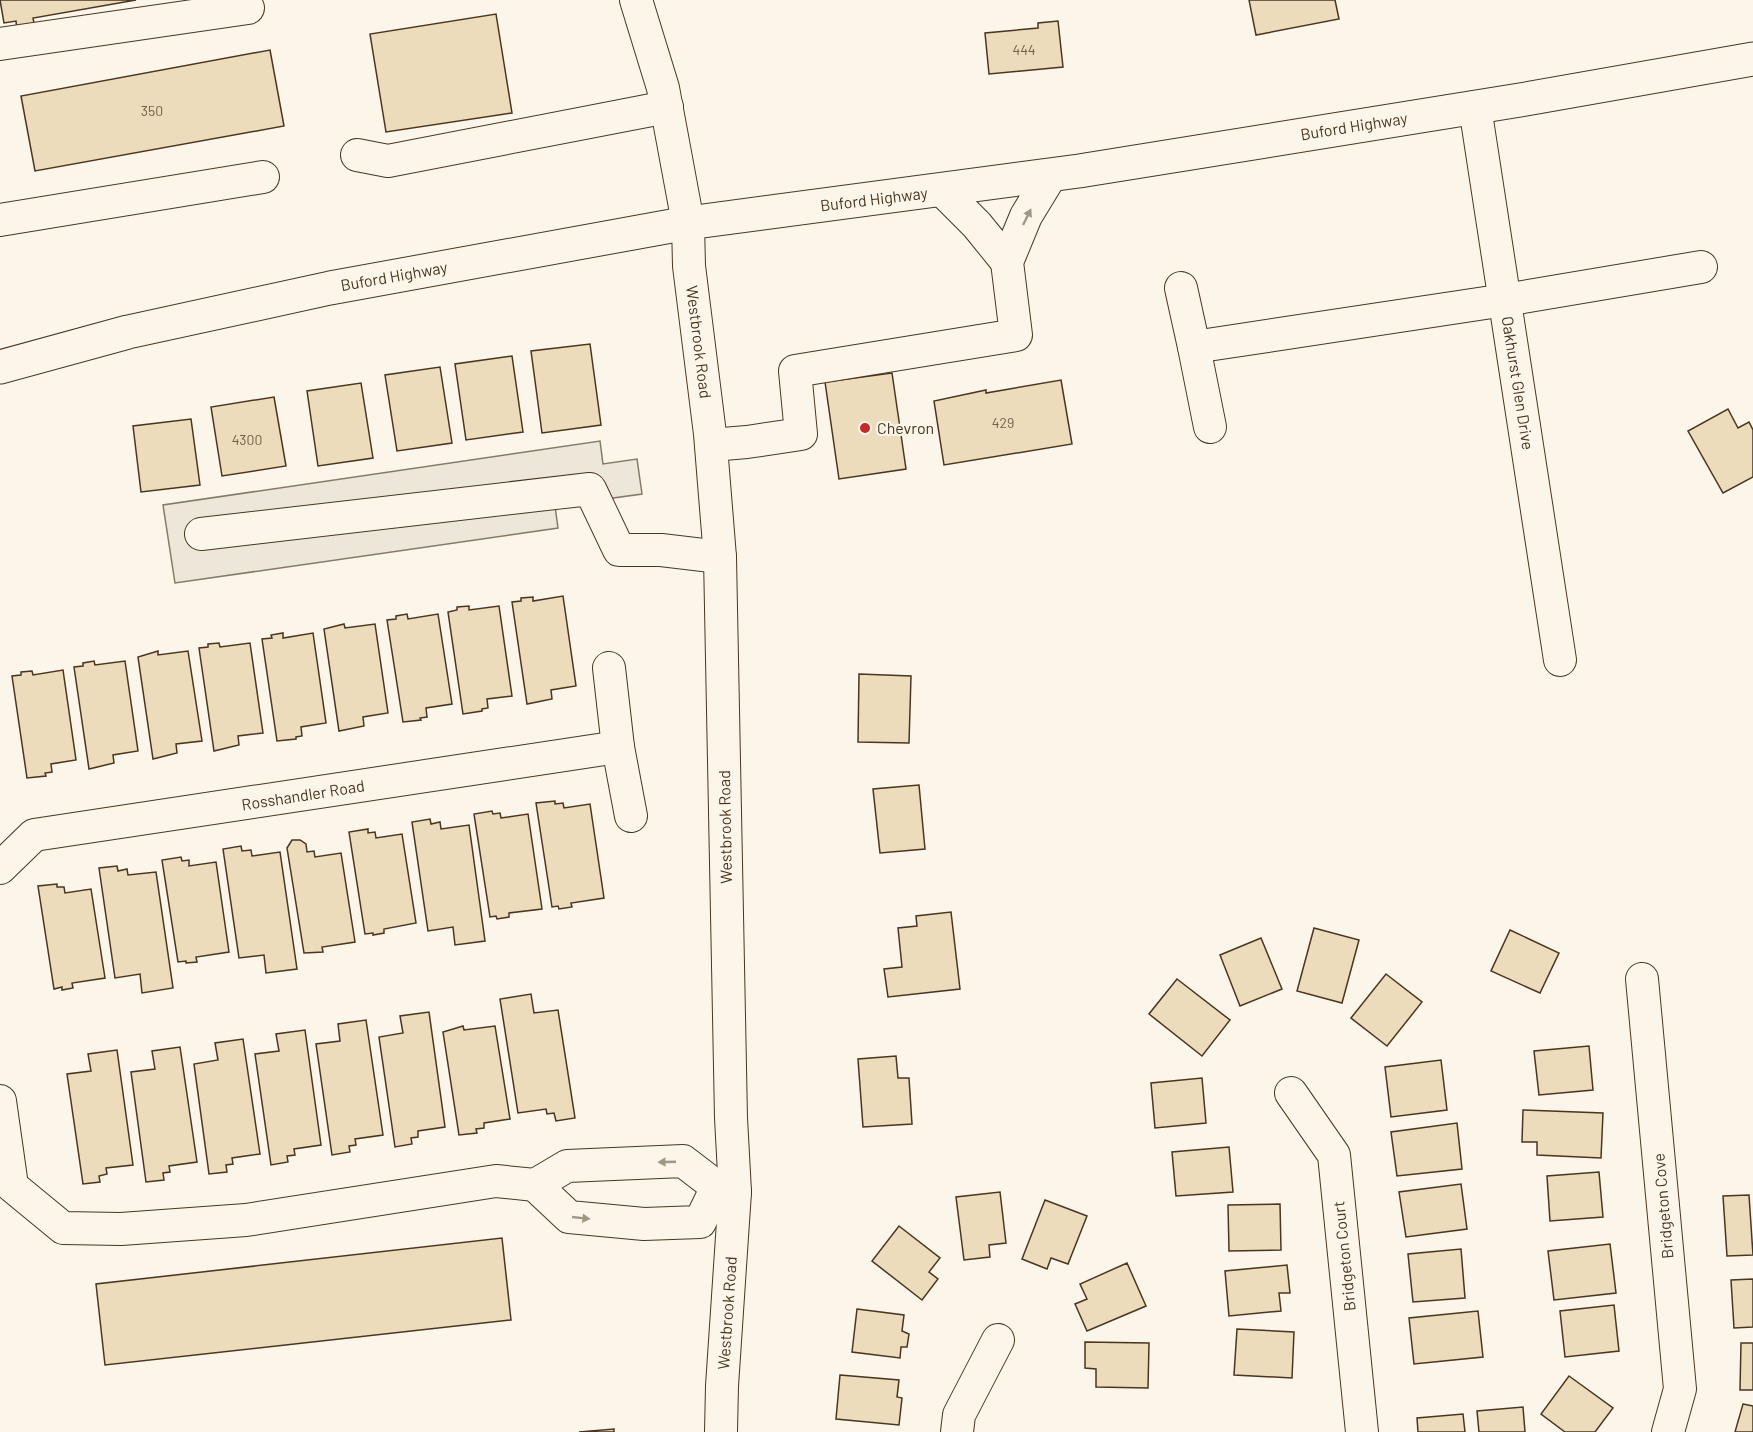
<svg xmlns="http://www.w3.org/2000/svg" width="1753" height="1432" viewBox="0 0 1753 1432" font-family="Barlow,sans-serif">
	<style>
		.parking { fill: #ede7d9; stroke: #887966; stroke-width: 1.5 }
		.building { fill: #ecdcbc; stroke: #4a3520; stroke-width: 1.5 }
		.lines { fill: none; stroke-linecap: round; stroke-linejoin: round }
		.minor-casing { stroke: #4a3520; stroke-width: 34 }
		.major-casing { stroke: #4a3520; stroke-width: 35 }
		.minor { stroke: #fbf6e9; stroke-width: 32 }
		.major { stroke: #fbf6e9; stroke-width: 33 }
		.oneway { fill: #a29684 }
		.poi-dot { fill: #c62828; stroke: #fbf6e9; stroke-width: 2 }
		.labels { text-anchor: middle; stroke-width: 4.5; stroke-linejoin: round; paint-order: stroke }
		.number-label { font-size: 14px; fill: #725f47 }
		.street-label { font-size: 16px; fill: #4a3520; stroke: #fbf6e9 }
		.poi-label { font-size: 16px; fill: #4a3520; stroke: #fbf6e9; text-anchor: start }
	</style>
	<rect width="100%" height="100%" fill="#fbf6e9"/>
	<polygon class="parking" points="600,441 603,464 637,459 642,494 555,506 558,528 175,583 163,505"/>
	<g class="building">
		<polygon points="0,0 136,0 33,18 35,28 17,31 16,21 4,23"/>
		<polygon points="1249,0 1335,0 1339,19 1256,35"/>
		<polygon points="496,14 512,113 386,132 370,34"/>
		<polygon points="1058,21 1063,67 989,74 985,33 1038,28 1038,23"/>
		<polygon points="270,50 284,126 35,171 21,96"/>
		<polygon points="590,344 601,425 542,433 531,351"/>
		<polygon points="512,356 523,432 466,440 455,364"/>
		<polygon points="440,367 452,443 397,451 385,375"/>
		<polygon points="892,373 906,469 839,479 825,382"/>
		<polygon points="1061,380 1072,444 944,465 934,401 986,390 986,393"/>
		<polygon points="361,383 373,458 318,466 307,391"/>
		<polygon points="274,397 286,466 222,476 211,407"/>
		<polygon points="1728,409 1738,428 1749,422 1753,430 1753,477 1723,493 1688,431"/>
		<polygon points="191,419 200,485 141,492 133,426"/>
		<polygon points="563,596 576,686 551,690 552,699 527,704 512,602 521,601 521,598 533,597 533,601"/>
		<polygon points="469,606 469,610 499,606 512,696 487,699 488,708 482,709 482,711 463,714 448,612 457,610 457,607"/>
		<polygon points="407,614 408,619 438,614 452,704 426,708 427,717 420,718 421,720 403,722 387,620 396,619 396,616"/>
		<polygon points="344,624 345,628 375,624 388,713 363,717 364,726 339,731 324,629"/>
		<polygon points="283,633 283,638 313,633 326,723 301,727 302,736 296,737 296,739 277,741 262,639 272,638 271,635"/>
		<polygon points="219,643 220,647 250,643 263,733 238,736 239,745 214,751 199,648 208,647 208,644"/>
		<polygon points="158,651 158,655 188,651 202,741 176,744 177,753 153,759 138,657"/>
		<polygon points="94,661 95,665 125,661 138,751 113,755 114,763 89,769 74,667 83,666 83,663"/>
		<polygon points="63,670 76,760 51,764 52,772 45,773 46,776 27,778 12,676 21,675 21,672 32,671 33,675"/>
		<polygon points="859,674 911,676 909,743 858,742"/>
		<polygon points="919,785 925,849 880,853 873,789"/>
		<polygon points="555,801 555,804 563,803 564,808 590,804 604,898 571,903 572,907 559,909 558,906 552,907 536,803"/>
		<polygon points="492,811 493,814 500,813 501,818 528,814 542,909 509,913 509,917 497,919 496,916 490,917 474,814"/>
		<polygon points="430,819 431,824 440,822 441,829 469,825 485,941 455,945 453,927 428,931 412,822"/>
		<polygon points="368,829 368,833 375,832 376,838 402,834 416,923 384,929 384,933 373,935 373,933 365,934 349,832"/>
		<polygon points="292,840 300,840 306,844 307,852 314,851 315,857 341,853 355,942 322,947 323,952 304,953 287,848"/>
		<polygon points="241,846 242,851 251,850 252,856 280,852 297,969 266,973 264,955 239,958 223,849"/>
		<polygon points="181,857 182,861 189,860 189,866 216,862 229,952 196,957 197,962 186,963 186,961 178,962 162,860"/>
		<polygon points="117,866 118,871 127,869 128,875 156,872 173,988 142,993 140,974 115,978 99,868"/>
		<polygon points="57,884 57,887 64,887 65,893 91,889 105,978 72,983 73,988 62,990 62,987 54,989 38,886"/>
		<polygon points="951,912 960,989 888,997 884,969 902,967 898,928 917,926 916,916"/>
		<polygon points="1314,928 1359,940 1342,1003 1297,991"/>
		<polygon points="1510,930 1559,953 1540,993 1491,971"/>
		<polygon points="1261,938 1282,989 1240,1006 1220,955"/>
		<polygon points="1386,974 1422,1002 1387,1046 1351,1018"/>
		<polygon points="1177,979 1230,1020 1202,1056 1149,1014"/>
		<polygon points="531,994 534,1013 558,1010 575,1118 556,1121 554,1113 547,1114 546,1109 518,1113 500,999"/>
		<polygon points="429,1012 445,1127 418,1131 418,1137 411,1138 412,1144 395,1147 379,1037 403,1033 400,1016"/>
		<polygon points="366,1020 383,1135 355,1139 356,1145 349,1146 350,1152 332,1155 316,1044 340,1041 338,1024"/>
		<polygon points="463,1026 464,1030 495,1026 510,1119 484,1123 484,1128 476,1129 477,1133 459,1135 443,1032"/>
		<polygon points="305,1030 321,1145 294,1149 295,1155 287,1156 288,1162 271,1165 255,1054 279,1051 276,1034"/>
		<polygon points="243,1039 260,1154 232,1158 233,1164 226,1165 227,1172 209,1174 194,1064 218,1060 215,1043"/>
		<polygon points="1589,1046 1593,1090 1539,1095 1534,1051"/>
		<polygon points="180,1047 197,1162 169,1166 170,1172 163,1173 164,1180 146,1182 131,1072 155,1069 152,1051"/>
		<polygon points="117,1050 133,1165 106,1168 107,1174 99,1176 100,1182 83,1184 67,1074 91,1071 88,1054"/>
		<polygon points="896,1056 898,1078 909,1078 912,1124 863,1127 858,1059"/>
		<polygon points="1441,1060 1447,1110 1391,1117 1385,1067"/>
		<polygon points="1202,1078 1206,1123 1155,1128 1151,1083"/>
		<polygon points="1523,1110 1603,1113 1601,1158 1537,1155 1537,1142 1522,1142"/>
		<polygon points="1457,1123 1462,1169 1397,1176 1391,1132"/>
		<polygon points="1229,1147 1233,1192 1176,1196 1172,1152"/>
		<polygon points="1599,1172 1603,1217 1550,1221 1547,1176"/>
		<polygon points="1461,1184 1467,1229 1406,1237 1399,1192"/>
		<polygon points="1000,1192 1006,1243 989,1245 990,1257 964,1260 956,1197"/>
		<polygon points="1749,1195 1753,1255 1727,1256 1723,1196"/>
		<polygon points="1045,1200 1087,1216 1068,1264 1051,1258 1047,1269 1022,1259"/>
		<polygon points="1280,1204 1281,1250 1229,1251 1228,1205"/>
		<polygon points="899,1226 940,1258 929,1272 938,1279 922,1300 872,1261"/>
		<polygon points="502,1238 511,1320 105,1365 96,1284"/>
		<polygon points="1610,1244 1616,1293 1554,1300 1548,1251"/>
		<polygon points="1461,1249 1465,1298 1413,1302 1408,1254"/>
		<polygon points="1127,1263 1146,1306 1087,1331 1075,1304 1087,1299 1080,1284"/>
		<polygon points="1287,1265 1290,1293 1279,1293 1281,1311 1229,1316 1225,1271"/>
		<polygon points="1753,1279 1753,1327 1734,1328 1731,1280"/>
		<polygon points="1614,1305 1619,1351 1565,1357 1560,1311"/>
		<polygon points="857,1309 904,1315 902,1331 909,1334 907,1347 901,1347 900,1358 852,1352"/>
		<polygon points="1478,1311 1483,1357 1414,1364 1409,1318"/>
		<polygon points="1237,1329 1294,1332 1292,1378 1234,1375"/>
		<polygon points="1085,1342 1149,1343 1148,1388 1096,1387 1096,1369 1085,1368"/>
		<polygon points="1741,1343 1753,1343 1753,1390 1740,1390"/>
		<polygon points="840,1375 899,1380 897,1397 902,1398 899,1425 836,1419"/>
		<polygon points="1569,1376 1613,1408 1595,1432 1565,1432 1541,1414"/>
		<polygon points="1743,1404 1753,1406 1753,1432 1735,1432"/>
		<polygon points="1523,1407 1525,1432 1479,1432 1477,1411"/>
		<polygon points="1463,1414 1465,1432 1418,1432 1417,1418"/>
		<polygon points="614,1429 614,1432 579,1432"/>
	</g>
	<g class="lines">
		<g class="minor-casing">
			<g id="minor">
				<polyline points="636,0 663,88 688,223 689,266 710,434 720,557 731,1118 735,1192 722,1386 721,1432"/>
				<polyline points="0,44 248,8"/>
				<polyline points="1475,107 1560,660"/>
				<polyline points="357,155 388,161 667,107"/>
				<polyline points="942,190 977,225 1007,262"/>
				<polyline points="0,220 263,177"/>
				<polyline points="1181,288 1194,347 1505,300 1701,267"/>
				<polyline points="1194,347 1210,427"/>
				<polyline points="711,445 747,442 801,434 795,371 1016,335 1007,262 1026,216 1051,175"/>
				<polyline points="201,534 590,489 619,550 661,550 720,557"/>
				<polyline points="609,668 618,747 631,816"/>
				<polyline points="0,868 34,835 618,747"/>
				<polyline points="1642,979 1680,1389 1668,1432"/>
				<polyline points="1291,1093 1334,1155 1362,1432"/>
				<polyline points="0,1101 12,1186 63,1228 121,1229 246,1220 496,1181 535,1185 567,1166 683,1161 717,1187 735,1192"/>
				<polyline points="535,1185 569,1217 644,1224 700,1222 717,1187"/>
				<polyline points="957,1432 959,1415 998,1340"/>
			</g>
		</g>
		<g class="major-casing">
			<polyline id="major" points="0,367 128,332 330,288 688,223 1079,171 1526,99 1753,59"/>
		</g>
		<use href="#minor" class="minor"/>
		<use href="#major" class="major"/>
	</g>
	<defs><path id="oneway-solid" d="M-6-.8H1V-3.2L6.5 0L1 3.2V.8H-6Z" transform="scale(1.5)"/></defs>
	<g class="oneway">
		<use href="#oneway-solid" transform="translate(1027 217) rotate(-64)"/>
		<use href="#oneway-solid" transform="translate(667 1162) rotate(178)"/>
		<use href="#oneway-solid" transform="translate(581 1218) rotate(6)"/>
	</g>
	<circle class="poi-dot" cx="865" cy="428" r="6"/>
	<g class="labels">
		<g class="number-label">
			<text x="1024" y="55">444</text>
			<text x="152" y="116">350</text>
			<text x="1003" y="428">429</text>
			<text x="247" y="445">4300</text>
		</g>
		<g class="street-label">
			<text transform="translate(1354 126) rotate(-9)" y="6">Buford Highway</text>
			<text transform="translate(874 199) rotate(-7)" y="6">Buford Highway</text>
			<text transform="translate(394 276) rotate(-10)" y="6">Buford Highway</text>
			<text transform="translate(699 342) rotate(83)" y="6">Westbrook Road</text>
			<text transform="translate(1518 383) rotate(81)" y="6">Oakhurst Glen Drive</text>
			<text transform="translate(303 795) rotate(-9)" y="6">Rosshandler Road</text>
			<text transform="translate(725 827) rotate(-91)" y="6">Westbrook Road</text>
			<text transform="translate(1663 1206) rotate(-95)" y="6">Bridgeton Cove</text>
			<text transform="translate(1344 1256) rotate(-96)" y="6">Bridgeton Court</text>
			<text transform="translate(727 1313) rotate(-86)" y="6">Westbrook Road</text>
		</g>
		<g class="poi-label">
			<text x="877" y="434">Chevron</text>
		</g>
	</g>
</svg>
